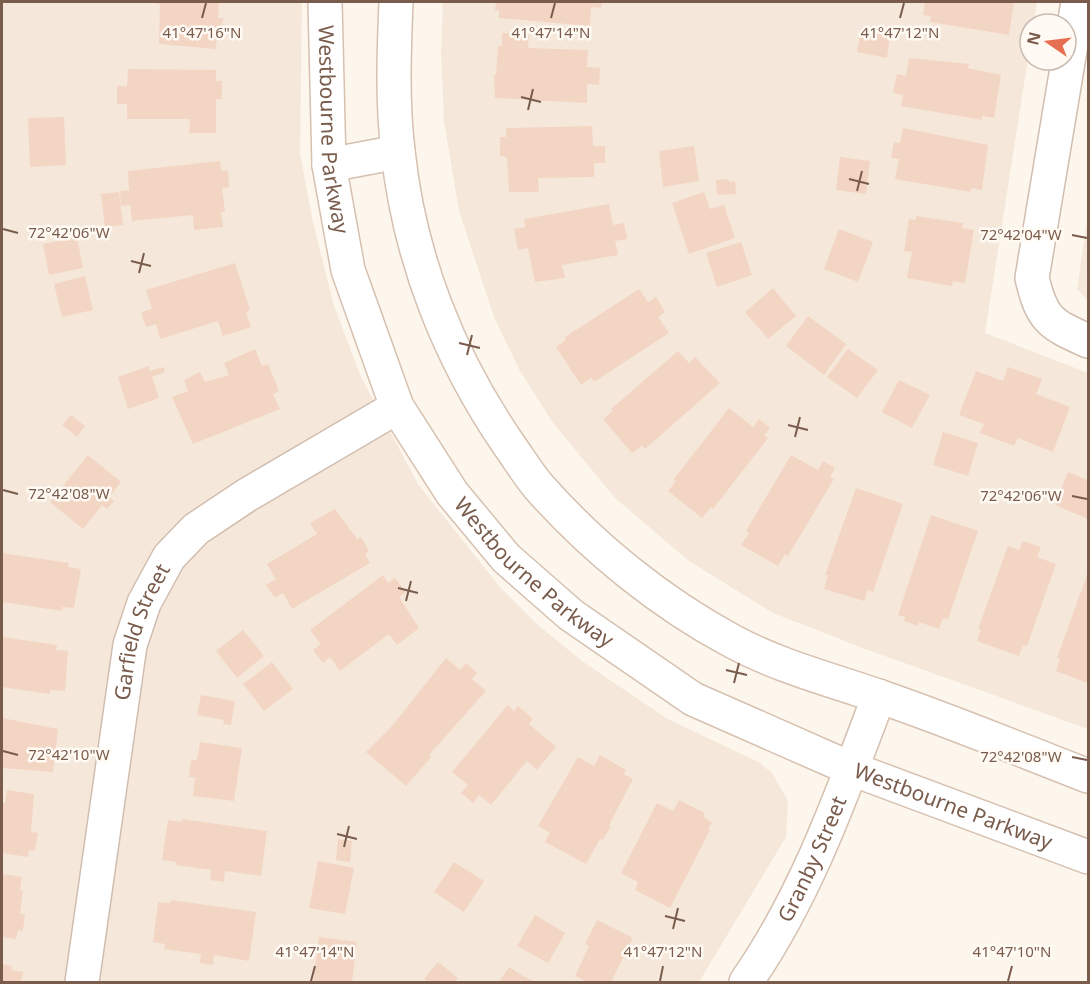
<svg xmlns="http://www.w3.org/2000/svg" width="1090" height="984" viewBox="0 0 1090 984" font-family="'Noto Sans',sans-serif">
	<style>
		.residential { fill: #f5e8da }
		.building { fill: #f3d5c3 }
		.lines { fill: none; stroke-linecap: round; stroke-linejoin: round }
		.minor-casing { stroke: #d1beb0; stroke-width: 36 }
		.secondary-casing { stroke: #d6c0b0; stroke-width: 36 }
		.minor { stroke: #fff; stroke-width: 33 }
		.secondary { stroke: #fff; stroke-width: 33 }
		.ticks { fill: none; stroke: #7a5c4d; stroke-width: 2 }
		.labels { text-anchor: middle; stroke-width: 5; stroke-linejoin: round; paint-order: stroke }
		.street-label { font-size: 21px; fill: #7a5c4d; stroke: #fffaf3 }
		.ticks-label { font-size: 15px; text-anchor: middle; fill: #7a5c4d; stroke: #fffaf3; stroke-width: 5; stroke-linejoin: round; paint-order: stroke }
	</style>
	<rect width="100%" height="100%" fill="#fdf6ec"/>
	<g class="residential">
		<polygon points="2,2 302,2 300,153 312,218 334,306 361,377 418,484 499,586 538,625 582,661 666,718 760,763 772,773 788,801 786,837 699,982 2,982"/>
		<polygon points="443,2 1037,2 1033,24 1030,24 1030,46 985,333 1088,373 1088,729 868,650 773,613 689,561 615,498 553,423 520,371 494,317 459,211 444,121 441,53"/>
		<polygon points="1088,214 1088,301 1077,289"/>
	</g>
	<g class="building">
		<polygon points="150,2 219,2 218,18 223,18 222,29 217,28 216,49 159,44 160,4"/>
		<polygon points="496,2 602,2 601,8 591,7 590,26 499,18 499,10 495,10"/>
		<polygon points="925,2 1014,2 1009,35 930,22 931,16 923,15"/>
		<polygon points="861,30 890,35 887,58 857,52"/>
		<polygon points="502,33 529,35 528,48 588,50 587,67 600,68 599,85 587,84 587,103 495,98 494,75 496,75 498,46 502,46"/>
		<polygon points="909,58 969,64 968,68 1001,75 994,118 982,116 982,120 901,106 903,95 893,93 897,74 906,76"/>
		<polygon points="128,69 216,70 216,81 222,81 222,99 216,99 216,133 189,133 190,119 127,119 127,104 117,104 117,86 127,86"/>
		<polygon points="64,117 66,165 30,167 28,118"/>
		<polygon points="592,126 593,146 605,146 605,163 594,163 594,177 538,178 539,192 509,192 507,157 500,156 500,137 506,137 506,128"/>
		<polygon points="903,128 988,145 982,190 971,188 971,192 895,179 899,159 891,158 894,142 900,143"/>
		<polygon points="694,146 699,181 663,187 659,151"/>
		<polygon points="840,157 870,161 866,194 836,190"/>
		<polygon points="220,161 221,171 228,170 229,187 222,188 225,212 221,212 223,227 194,230 193,215 132,221 130,205 121,206 120,191 129,190 128,171"/>
		<polygon points="728,179 729,182 735,181 736,194 717,195 716,180"/>
		<polygon points="119,192 123,225 105,227 101,194"/>
		<polygon points="704,192 710,209 724,205 735,238 689,254 672,203"/>
		<polygon points="609,204 613,225 624,223 627,239 615,241 618,255 562,265 565,278 535,282 528,248 518,250 514,229 525,227 524,219"/>
		<polygon points="916,216 963,223 962,228 974,230 965,283 953,281 952,286 907,278 912,252 904,251 909,219 916,220"/>
		<polygon points="839,229 873,242 858,282 824,269"/>
		<polygon points="77,237 83,268 49,275 43,244"/>
		<polygon points="741,242 752,275 717,287 706,253"/>
		<polygon points="235,263 250,310 246,312 251,327 223,336 218,321 160,339 156,324 146,327 141,312 152,309 146,290"/>
		<polygon points="85,276 93,310 62,317 54,284"/>
		<polygon points="773,288 796,316 768,339 745,312"/>
		<polygon points="639,289 648,302 656,297 665,312 658,317 669,333 594,382 591,378 581,385 556,347 566,340 565,337"/>
		<polygon points="808,316 846,344 824,375 786,346"/>
		<polygon points="255,349 262,366 268,364 279,391 273,394 280,409 193,444 172,397 188,391 184,380 200,372 205,382 229,375 224,363"/>
		<polygon points="848,349 878,370 857,398 827,377"/>
		<polygon points="678,351 689,363 695,357 720,383 645,449 642,445 632,453 603,419 613,411 611,409"/>
		<polygon points="149,366 150,371 164,367 165,372 152,377 159,398 128,409 118,377"/>
		<polygon points="1008,367 1042,379 1036,394 1070,407 1053,452 1018,438 1014,446 980,433 984,424 959,415 976,371 1003,381"/>
		<polygon points="899,380 930,395 912,428 882,412"/>
		<polygon points="729,408 753,427 759,419 770,428 764,435 768,438 713,509 711,507 702,518 668,491 676,481 674,479"/>
		<polygon points="71,415 85,426 77,437 62,425"/>
		<polygon points="943,432 978,443 968,476 933,465"/>
		<polygon points="88,455 121,482 109,497 114,501 107,509 102,505 83,529 50,502"/>
		<polygon points="791,455 818,470 823,461 835,468 830,477 834,479 788,556 785,554 778,566 741,545 749,533 746,531"/>
		<polygon points="1068,472 1088,480 1088,519 1055,505"/>
		<polygon points="856,488 903,504 873,592 868,590 864,601 824,589 828,575 825,575"/>
		<polygon points="335,509 357,539 361,537 369,551 365,554 370,563 292,609 283,593 275,598 266,585 276,579 267,564 317,534 310,523"/>
		<polygon points="931,515 978,531 948,619 943,618 939,629 919,622 918,626 904,621 905,617 898,615"/>
		<polygon points="1023,541 1041,547 1037,557 1056,564 1027,646 1023,645 1019,656 977,641 981,629 978,629 1008,546 1019,550"/>
		<polygon points="2,553 69,563 68,567 81,569 74,608 62,607 62,611 2,602"/>
		<polygon points="1088,572 1088,683 1056,671 1060,659 1057,658"/>
		<polygon points="383,575 388,583 395,578 406,592 399,597 419,628 397,645 389,634 340,671 330,657 323,663 313,650 321,644 310,630"/>
		<polygon points="243,630 264,656 237,678 216,651"/>
		<polygon points="2,637 57,645 56,650 68,651 65,691 50,690 50,694 2,687"/>
		<polygon points="446,658 460,670 466,663 477,673 472,679 486,691 429,755 431,757 406,786 366,752 393,725"/>
		<polygon points="272,662 293,689 264,711 243,684"/>
		<polygon points="201,695 235,701 231,725 223,724 224,720 197,715"/>
		<polygon points="508,705 514,711 518,706 533,719 529,724 556,747 537,770 527,761 491,805 479,795 473,803 461,793 468,785 452,772"/>
		<polygon points="2,718 58,729 53,772 2,768"/>
		<polygon points="200,742 242,748 234,801 193,796 195,778 189,777 191,760 197,760"/>
		<polygon points="600,755 626,770 624,774 633,779 609,825 611,826 603,840 600,839 586,864 545,842 550,833 538,826 578,757 594,766"/>
		<polygon points="7,790 34,794 31,832 38,833 35,851 29,850 28,857 2,853 2,803 5,803"/>
		<polygon points="679,800 705,813 703,817 712,822 708,829 710,830 670,908 635,890 638,882 621,873 657,803 673,811"/>
		<polygon points="182,819 267,831 261,876 225,871 224,882 210,880 211,870 176,865 176,862 162,860 168,820 181,822"/>
		<polygon points="338,839 352,841 350,862 336,860"/>
		<polygon points="318,861 354,868 345,914 309,908"/>
		<polygon points="454,862 484,881 464,912 434,892"/>
		<polygon points="2,874 22,877 20,890 23,891 20,914 25,914 23,931 18,930 16,939 2,937"/>
		<polygon points="171,900 256,912 249,961 214,955 213,965 200,963 201,954 164,949 165,944 153,942 158,902 170,903"/>
		<polygon points="535,915 565,933 548,963 517,946"/>
		<polygon points="597,920 633,938 611,982 588,982 575,976 589,946 585,944"/>
		<polygon points="319,937 357,942 352,982 313,982"/>
		<polygon points="438,962 458,978 455,982 429,982 424,979"/>
		<polygon points="2,964 12,966 11,970 23,972 21,982 2,982"/>
		<polygon points="509,967 525,977 535,982 499,982"/>
	</g>
	<g class="lines">
		<g class="minor-casing">
			<g id="minor">
				<path d="M 1078,2 L 1032,278 C 1042,320 1050,324 1088,341"/>
				<path id="s1" d="M 82,982 L 130,645 L 144,603 L 169,557 L 196,529 L 247,495 L 397,407"/>
			</g>
		</g>
		<g class="secondary-casing">
			<g id="secondary">
				<path id="s2" d="M 325,2 L 329,165 L 348,270 L 397,407 L 452,493 L 506,558 L 571,615 L 693,699 L 852,769 L 1088,857"/>
				<path d="M 396,2 C 394,51 392,102 398,151 C 409,257 449,358 509,445 C 519,459 528,474 539,487 C 593,548 661,603 732,641 C 778,666 829,679 878,696 C 949,720 1018,749 1088,776"/>
				<polyline points="329,165 398,152"/>
				<path id="s3" d="M 746,982 C 806,896 842,794 879,696"/>
			</g>
		</g>
		<use href="#minor" class="minor"/>
		<use href="#secondary" class="secondary"/>
	</g>
	<path class="ticks" d="M 202,18 L 206,3M 551,18 L 555,3M 900,18 L 904,3M 521,97 L 541,102M 528,110 L 533,89M 849,179 L 869,184M 857,191 L 862,171M 3,229 L 18,233M 1072,235 L 1087,238M 131,261 L 151,266M 139,273 L 144,253M 459,343 L 480,348M 467,355 L 472,335M 788,425 L 808,430M 795,437 L 800,417M 3,490 L 18,494M 1072,496 L 1087,499M 398,588 L 418,593M 406,601 L 411,581M 726,670 L 747,675M 734,683 L 739,663M 3,751 L 18,755M 1072,757 L 1087,760M 337,834 L 357,839M 344,847 L 349,826M 665,916 L 685,921M 673,929 L 678,908M 311,981 L 315,966M 660,981 L 663,966M 1008,981 L 1012,966"/>
	<g class="labels">
		<g class="street-label">
			<text dy="7" stroke="none"><textPath href="#s2" startOffset="128">Westbourne Parkway</textPath></text>
			<text dy="7" stroke="none"><textPath href="#s2" startOffset="632">Westbourne Parkway</textPath></text>
			<text dy="7" stroke="none"><textPath href="#s1" startOffset="356">Garfield Street</textPath></text>
			<text dy="7" stroke="none"><textPath href="#s2" startOffset="1118">Westbourne Parkway</textPath></text>
			<text dy="7" stroke="none"><textPath href="#s3" startOffset="140">Granby Street</textPath></text>
		</g>
	</g>
	<g class="ticks-label">
		<text x="202" y="38">41°47'16"N</text>
		<text x="551" y="38">41°47'14"N</text>
		<text x="900" y="38">41°47'12"N</text>
		<text x="69" y="238">72°42'06"W</text>
		<text x="1021" y="240">72°42'04"W</text>
		<text x="69" y="499">72°42'08"W</text>
		<text x="1021" y="501">72°42'06"W</text>
		<text x="69" y="760">72°42'10"W</text>
		<text x="1021" y="762">72°42'08"W</text>
		<text x="315" y="957">41°47'14"N</text>
		<text x="663" y="957">41°47'12"N</text>
		<text x="1012" y="957">41°47'10"N</text>
	</g>
	<rect width="1090" height="984" fill="none" stroke="#7a5c4d" stroke-width="6"/>
	<g transform="translate(1048 42) rotate(284)"><circle r="28" fill="#fffaf3" stroke="#cabbb1" stroke-width="1.5"/>
	<path d="M0-4.5L10 22L0 15L-10 22Z" fill="#e76f51"/>
	<text y="-9" font-size="16" font-weight="bold" text-anchor="middle" fill="#7a5c4d">N</text>
	</g>
</svg>
